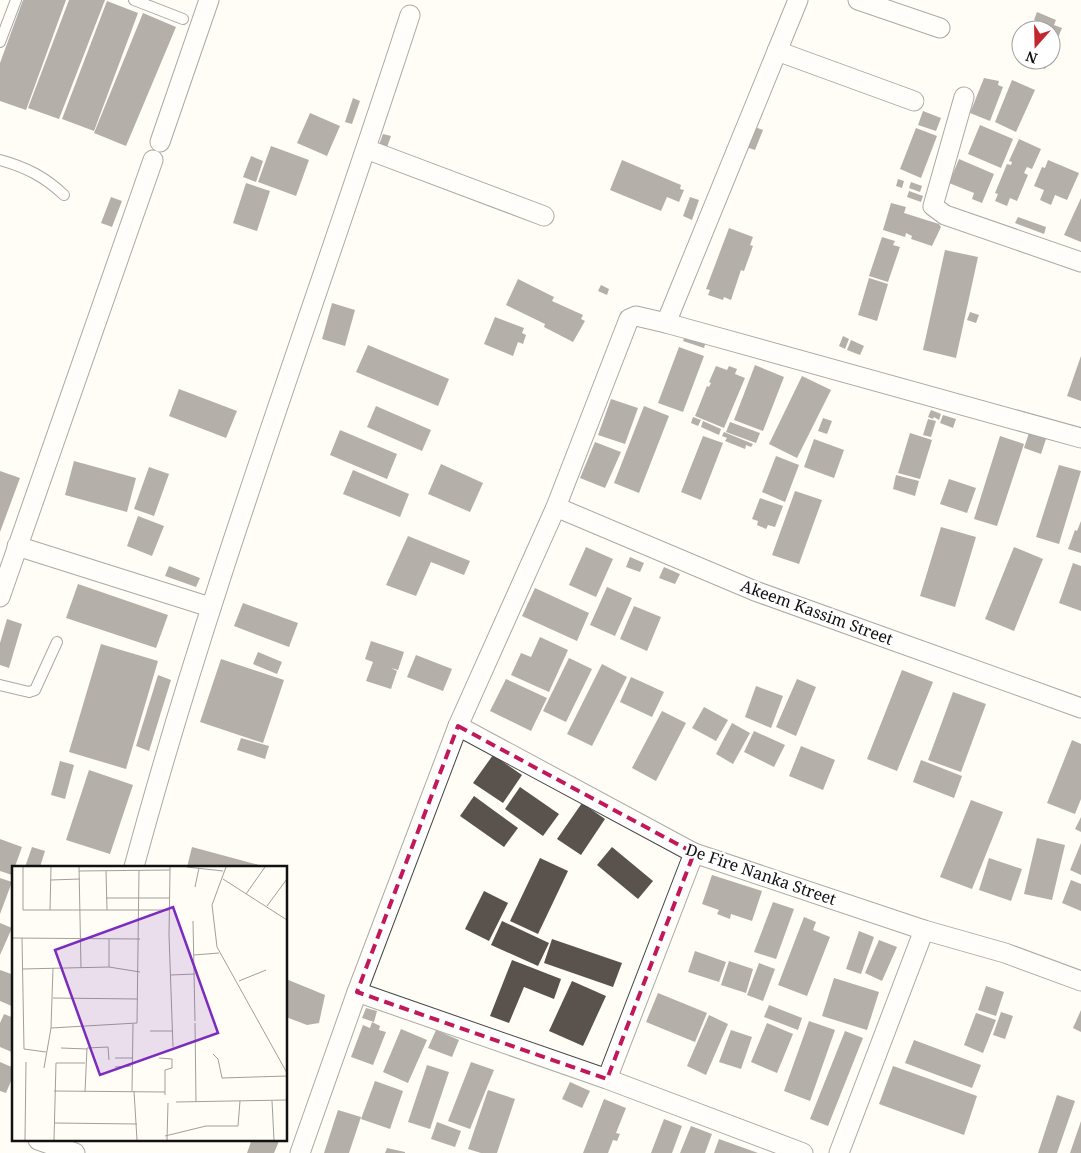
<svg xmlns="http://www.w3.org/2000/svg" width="1081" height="1153" viewBox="0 0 1081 1153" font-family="'Noto Serif',serif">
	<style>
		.building { fill: #5a524d }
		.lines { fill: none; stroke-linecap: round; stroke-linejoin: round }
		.service-casing { stroke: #444; stroke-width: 12 }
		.minor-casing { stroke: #444; stroke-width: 21 }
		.service { stroke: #fff; stroke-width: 10 }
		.minor { stroke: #fff; stroke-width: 19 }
		.marked { fill: none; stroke: #c2185b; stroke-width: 4; stroke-dasharray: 10 6; stroke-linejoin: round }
		.labels { text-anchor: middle; stroke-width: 5; stroke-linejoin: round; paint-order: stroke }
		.street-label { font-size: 16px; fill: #111; stroke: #fff }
		.inset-road { fill: none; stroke: #a09f9a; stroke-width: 1 }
		.view { fill: #7b2cbf; fill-opacity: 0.15; stroke: #7b2cbf; stroke-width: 2.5 }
		.inset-edge { fill: none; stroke: #111; stroke-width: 2.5 }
	</style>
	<rect width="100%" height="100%" fill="#fffdf5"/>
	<g class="building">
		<polygon points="23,0 66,0 26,110 0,101 0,63"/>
		<polygon points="69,0 105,0 59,119 28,108"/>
		<polygon points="107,1 138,13 94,131 62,119"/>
		<polygon points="1037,12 1056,20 1054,25 1062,28 1051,55 1051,30 1035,30 1038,22 1034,20"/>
		<polygon points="143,13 176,27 126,146 94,133"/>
		<polygon points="1022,60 1049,60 1045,69"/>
		<polygon points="984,78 999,81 998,85 1003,87 990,121 970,113"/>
		<polygon points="1012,80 1035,90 1016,132 995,122"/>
		<polygon points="353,98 360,101 352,124 345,122"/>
		<polygon points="923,111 941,118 936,131 918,125"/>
		<polygon points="310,113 340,126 327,156 297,143"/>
		<polygon points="980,125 1013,139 1001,168 968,154"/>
		<polygon points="755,127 763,130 755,150 746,147"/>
		<polygon points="916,128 937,136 921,178 900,169"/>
		<polygon points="383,134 391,136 385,153 377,150"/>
		<polygon points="1019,139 1041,149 1032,169 1027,167 1024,173 1028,175 1017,201 1010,198 1007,206 995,201 998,194 995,193 1007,164 1011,165 1012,162 1009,161"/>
		<polygon points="271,146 309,160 296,196 258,182"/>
		<polygon points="251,156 263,161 256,182 243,177"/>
		<polygon points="959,159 994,174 982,203 972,199 974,193 949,183"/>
		<polygon points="622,160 681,185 680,189 684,190 679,202 667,197 661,211 610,190"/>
		<polygon points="1048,160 1079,173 1067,200 1055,195 1051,205 1040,200 1044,190 1034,186 1042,167 1045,168"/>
		<polygon points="898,179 904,181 902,188 896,186"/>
		<polygon points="911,182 922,186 920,192 909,188"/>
		<polygon points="246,183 270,191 257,231 233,223"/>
		<polygon points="909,191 923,196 921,202 907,197"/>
		<polygon points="111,197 122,201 112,227 101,223"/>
		<polygon points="690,197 699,200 692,220 683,216"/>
		<polygon points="1081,198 1081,242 1064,235"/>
		<polygon points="891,203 906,207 904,213 939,224 941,227 932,246 911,239 912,236 906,233 905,237 883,230"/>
		<polygon points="1018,217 1046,227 1044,234 1015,223"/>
		<polygon points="729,228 753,237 750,245 753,246 744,271 741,270 731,300 724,297 723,300 708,295 710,290 706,289"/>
		<polygon points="882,237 895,241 893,245 900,247 888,282 869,276"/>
		<polygon points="945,250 978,257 956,358 923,350"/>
		<polygon points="869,278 888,284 877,321 858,315"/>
		<polygon points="518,279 554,297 552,301 583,315 581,319 585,321 573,342 544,327 545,324 506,305"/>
		<polygon points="601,285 609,289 607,295 598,291"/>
		<polygon points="332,303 355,310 345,346 322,339"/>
		<polygon points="970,312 979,315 976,323 967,320"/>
		<polygon points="495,317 524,328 522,333 526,335 523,344 518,342 513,356 484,344"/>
		<polygon points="686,334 706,341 704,348 683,341"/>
		<polygon points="843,336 849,339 845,349 839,346"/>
		<polygon points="851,340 864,346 860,355 847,350"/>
		<polygon points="368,345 449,379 438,406 356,372"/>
		<polygon points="679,347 704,356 683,412 658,403"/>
		<polygon points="1081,356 1081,401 1067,396"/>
		<polygon points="755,365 784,377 763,431 734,420"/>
		<polygon points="716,366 727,370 729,366 737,369 735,374 745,378 724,428 695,416 707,386 709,387 711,383 709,382"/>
		<polygon points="802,376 831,390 797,458 769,444"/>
		<polygon points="179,389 237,411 226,438 169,416"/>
		<polygon points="611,399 638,408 625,444 598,435"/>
		<polygon points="376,406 431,430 422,451 367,427"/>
		<polygon points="644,406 669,416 639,493 614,483"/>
		<polygon points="931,410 941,414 939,420 934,417 933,419 928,417"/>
		<polygon points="943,415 956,419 953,428 940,423"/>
		<polygon points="693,417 701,420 698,426 691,423"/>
		<polygon points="823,418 832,421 827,434 818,431"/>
		<polygon points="928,419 936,421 931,437 923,435"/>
		<polygon points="703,421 721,429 719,435 701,427"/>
		<polygon points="730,422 760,433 756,443 726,432"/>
		<polygon points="1031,427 1048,433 1041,454 1024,448"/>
		<polygon points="340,430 397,454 387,479 330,455"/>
		<polygon points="724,432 753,444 751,447 746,445 745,449 725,441 727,438 722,436"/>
		<polygon points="910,433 932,440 920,479 898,473"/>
		<polygon points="703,436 723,443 701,500 681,492"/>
		<polygon points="1000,436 1024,444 997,526 974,519"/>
		<polygon points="814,439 844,450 834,478 804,467"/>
		<polygon points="595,442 621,452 605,488 580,478"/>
		<polygon points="776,456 799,465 785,502 762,492"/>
		<polygon points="74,461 136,478 127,512 65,495"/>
		<polygon points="441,464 483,483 470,512 428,494"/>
		<polygon points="1059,465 1081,471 1059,544 1036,537"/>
		<polygon points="149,467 169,474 154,516 134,509"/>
		<polygon points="353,470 409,494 400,517 343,494"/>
		<polygon points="0,471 20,478 0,532"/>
		<polygon points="896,475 919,481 915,496 893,489"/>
		<polygon points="949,479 976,488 967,513 940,504"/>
		<polygon points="795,491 822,500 799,564 772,555"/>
		<polygon points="760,498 783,506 775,527 768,525 766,529 757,525 758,521 752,519"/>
		<polygon points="138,516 164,526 152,556 127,546"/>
		<polygon points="1081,521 1081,553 1068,549 1075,530 1077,531"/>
		<polygon points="941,527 976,537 955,607 920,596"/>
		<polygon points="408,536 470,561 464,575 431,562 416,596 386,585"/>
		<polygon points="586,547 613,559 596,597 569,585"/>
		<polygon points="1014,547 1043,559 1014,631 985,619"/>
		<polygon points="630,557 644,563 640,572 626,567"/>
		<polygon points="1073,563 1081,566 1081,611 1059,603"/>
		<polygon points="169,566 200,578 196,587 165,576"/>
		<polygon points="664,567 680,574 675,584 659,578"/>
		<polygon points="78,584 168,615 156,648 66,618"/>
		<polygon points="607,587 632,598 615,636 590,625"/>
		<polygon points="535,588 589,613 577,641 522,616"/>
		<polygon points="243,603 298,623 289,647 234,626"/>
		<polygon points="634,606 661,617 647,651 620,639"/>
		<polygon points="7,619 22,624 9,668 0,665 0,643"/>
		<polygon points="540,637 568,650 549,692 511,675 521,653 531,657"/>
		<polygon points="371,641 404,652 398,670 391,668 397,671 391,689 366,681 373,662 365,659"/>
		<polygon points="101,644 158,661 126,769 69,752"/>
		<polygon points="258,652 282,662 277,674 253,664"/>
		<polygon points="416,655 452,669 443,691 407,677"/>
		<polygon points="569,658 592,669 566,722 543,711"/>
		<polygon points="221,659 284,680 263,743 200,722"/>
		<polygon points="602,664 627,677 592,746 567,734"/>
		<polygon points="902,670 933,682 897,771 867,759"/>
		<polygon points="158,675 171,680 149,751 136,746"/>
		<polygon points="631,677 664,692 652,717 620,702"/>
		<polygon points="506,679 547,698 531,731 490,711"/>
		<polygon points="797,679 816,687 796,736 776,727"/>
		<polygon points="756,686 783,696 771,728 745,717"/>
		<polygon points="953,692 986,704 961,772 928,760"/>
		<polygon points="704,707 728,720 716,741 692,728"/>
		<polygon points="662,711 686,723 656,781 632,768"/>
		<polygon points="732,723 750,733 733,764 716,754"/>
		<polygon points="754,731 785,745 774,767 744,752"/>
		<polygon points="241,738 269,746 265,759 237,750"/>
		<polygon points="1072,740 1081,744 1081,799 1075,814 1047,803"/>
		<polygon points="801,746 835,760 823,790 789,776"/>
		<polygon points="493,755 522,775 503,803 473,783"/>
		<polygon points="921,760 962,776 954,798 913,782"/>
		<polygon points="60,761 74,765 65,799 51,795"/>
		<polygon points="89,770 133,785 110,854 66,840"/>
		<polygon points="520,787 559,814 543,836 505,809"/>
		<polygon points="474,796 518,828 504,847 460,816"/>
		<polygon points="971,800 1003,812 972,889 940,877"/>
		<polygon points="582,803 605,819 581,855 557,839"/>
		<polygon points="1081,817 1081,832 1075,829"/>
		<polygon points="1037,838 1065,845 1052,900 1024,894"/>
		<polygon points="0,839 22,847 12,875 0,871"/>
		<polygon points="1081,843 1081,875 1070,870"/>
		<polygon points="32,847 45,851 40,867 25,867"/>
		<polygon points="192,847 263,866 263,867 187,867"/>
		<polygon points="612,847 653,881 638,899 597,865"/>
		<polygon points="540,858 568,871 538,934 510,921"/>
		<polygon points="989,858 1022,869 1011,901 979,890"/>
		<polygon points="712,875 762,891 752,921 731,914 730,919 717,914 719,910 702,904"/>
		<polygon points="0,878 12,882 0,914"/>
		<polygon points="1071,880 1081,884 1081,911 1062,903"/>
		<polygon points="484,891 508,903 489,941 465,929"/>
		<polygon points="773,902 794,909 776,959 754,952"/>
		<polygon points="804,917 816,922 813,930 830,937 807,996 778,985"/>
		<polygon points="502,921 549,943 538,966 491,945"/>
		<polygon points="0,923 12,928 0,955"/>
		<polygon points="859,931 874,937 861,974 846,969"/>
		<polygon points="552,939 622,963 613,987 544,963"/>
		<polygon points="879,940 897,947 882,981 865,973"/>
		<polygon points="695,951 726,962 719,982 688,972"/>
		<polygon points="512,960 561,979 554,999 524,987 509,1023 490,1016"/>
		<polygon points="729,961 753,969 746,993 721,985"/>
		<polygon points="759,963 775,969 763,1001 747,995"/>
		<polygon points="0,970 14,975 14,1007 0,1001"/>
		<polygon points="834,978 879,992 867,1030 822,1016"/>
		<polygon points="286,979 325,995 319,1023 307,1025 286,1017"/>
		<polygon points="572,981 606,996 583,1046 549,1031"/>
		<polygon points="986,986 1004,992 996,1016 978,1010"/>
		<polygon points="658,993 707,1013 695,1042 646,1022"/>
		<polygon points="769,1005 802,1018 798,1030 764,1017"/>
		<polygon points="366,1008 377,1011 374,1022 362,1018"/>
		<polygon points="1081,1010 1081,1032 1073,1028"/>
		<polygon points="1001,1012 1013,1016 1005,1039 993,1035"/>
		<polygon points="976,1013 996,1020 983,1053 964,1045"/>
		<polygon points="4,1014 14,1018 14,1053 0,1047 0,1023"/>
		<polygon points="709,1015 728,1024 706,1075 687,1066"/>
		<polygon points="809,1021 835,1030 810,1101 784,1091"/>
		<polygon points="372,1022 380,1026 379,1030 386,1032 373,1065 351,1057 363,1025 370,1028"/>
		<polygon points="767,1023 793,1034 777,1073 751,1062"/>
		<polygon points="401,1029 427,1040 408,1083 383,1072"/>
		<polygon points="436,1030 459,1040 452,1057 428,1048"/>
		<polygon points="731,1030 752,1037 741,1069 719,1062"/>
		<polygon points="845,1031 863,1038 828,1126 810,1119"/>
		<polygon points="914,1040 981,1065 972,1088 905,1063"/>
		<polygon points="0,1062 14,1068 14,1074 6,1093 0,1091"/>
		<polygon points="471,1062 494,1070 470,1129 448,1121"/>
		<polygon points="427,1065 449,1072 430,1129 408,1122"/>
		<polygon points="893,1066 977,1096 964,1135 879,1104"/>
		<polygon points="375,1081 403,1091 390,1129 361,1119"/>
		<polygon points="570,1082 590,1091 582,1108 562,1099"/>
		<polygon points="488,1090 515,1099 497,1153 481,1153 468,1149"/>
		<polygon points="1057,1095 1075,1101 1057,1153 1038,1153"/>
		<polygon points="604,1099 626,1108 616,1133 620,1134 617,1141 613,1140 608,1153 583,1153"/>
		<polygon points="338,1110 361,1117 349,1153 324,1153"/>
		<polygon points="664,1119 682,1126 672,1153 651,1153"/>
		<polygon points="1081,1121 1081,1153 1070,1153"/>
		<polygon points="437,1122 461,1131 455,1147 431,1139"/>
		<polygon points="691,1126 712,1134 705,1153 680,1153"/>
		<polygon points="252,1139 280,1139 274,1153 247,1153"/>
		<polygon points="719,1139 758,1153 714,1153"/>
		<polygon points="387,1148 405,1152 405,1153 385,1153"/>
	</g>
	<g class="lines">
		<g class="service-casing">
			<g id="service">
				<polyline points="134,0 183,19"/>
				<polyline points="0,42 16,0"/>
				<path d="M 0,160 C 26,167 45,177 64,195"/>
				<polyline points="0,685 29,692 35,690 57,642"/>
			</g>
		</g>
		<g class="minor-casing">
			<g id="minor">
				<polyline points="858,0 940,28"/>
				<polyline points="777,51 914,101"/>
				<polyline points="964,97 933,206 945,215 1081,262"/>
				<polyline points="160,142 209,0"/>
				<polyline points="366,149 544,216"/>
				<polyline points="666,323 798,0"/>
				<polyline points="556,507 755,591 1081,708"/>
				<polyline points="17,546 210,607"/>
				<polyline points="0,597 153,160"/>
				<polyline points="458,726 694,853 924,930 1005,953 1081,981"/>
				<path d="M 134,867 C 212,578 318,299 410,15"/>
				<polyline points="357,992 607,1079 803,1153"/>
				<polyline points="607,1079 694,853"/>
				<polyline points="38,1140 75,1153"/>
				<polyline points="300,1153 357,992 458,726 556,507 629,319 636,316 666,323 1081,438"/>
				<polyline points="839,1153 924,930"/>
			</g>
		</g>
		<use href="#service" class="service"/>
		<use href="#minor" class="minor"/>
	</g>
	<path d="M0 0H1081V1153H0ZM 458,726 L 694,853 L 607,1079 L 357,992 Z" fill="#fffdf5" fill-opacity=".55" fill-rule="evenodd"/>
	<path class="marked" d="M 458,726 L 694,853 L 607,1079 L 357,992 Z"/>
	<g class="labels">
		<g class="street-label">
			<text transform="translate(817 612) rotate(20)" y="6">Akeem Kassim Street</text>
			<text transform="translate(761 874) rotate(19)" y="6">De Fire Nanka Street</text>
		</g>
	</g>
	<g transform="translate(12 866)">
		<rect width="275" height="275" fill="#fffdf5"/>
		<path class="inset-road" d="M 11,1 L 11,44 L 157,44M 67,1 L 69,102M 175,1 L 211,5M 214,1 L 200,39 L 205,81 L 275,207M 158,4 L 157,69 L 161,181M 67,5 L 158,4 L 158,1M 94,5 L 95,44M 211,13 L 275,54M 39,14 L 68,13M 183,21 L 187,2M 234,28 L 253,1M 94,32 L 158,32M 255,40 L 275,13M 38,44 L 39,1M 181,55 L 183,155M 0,72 L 128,73M 10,72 L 12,183 L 34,186M 182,89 L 207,87M 97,101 L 97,73M 41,102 L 39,162 L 125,157 L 127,4M 10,103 L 97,101 L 128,106M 159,109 L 183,108M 227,115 L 254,104M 41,132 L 126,133M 183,157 L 184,236M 138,165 L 161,165M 49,182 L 75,183M 201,188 L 206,193 L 210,212 L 275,210M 103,192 L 120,192M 147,192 L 160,193 L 160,202 L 153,204 L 153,229M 103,201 L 119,200M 32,202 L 39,162M 42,225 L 153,226M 120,225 L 121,158M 122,225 L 125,274M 73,226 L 75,182 L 96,181 L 97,194M 260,235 L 262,274M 164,236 L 275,234M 42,257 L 125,258M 226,260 L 228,235M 153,270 L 194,260 L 226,260M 13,274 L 14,196M 42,274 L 44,197 L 73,197M 155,274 L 156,237"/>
		<path class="view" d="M 161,41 L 206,167 L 88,209 L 43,84 Z"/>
		<rect width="275" height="275" class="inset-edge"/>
	</g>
	<g transform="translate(1036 45) rotate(200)"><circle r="24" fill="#ffffff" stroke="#a0a0a0"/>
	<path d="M0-4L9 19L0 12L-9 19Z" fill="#c4262e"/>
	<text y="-8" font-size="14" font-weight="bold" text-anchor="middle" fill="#111111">N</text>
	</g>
</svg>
